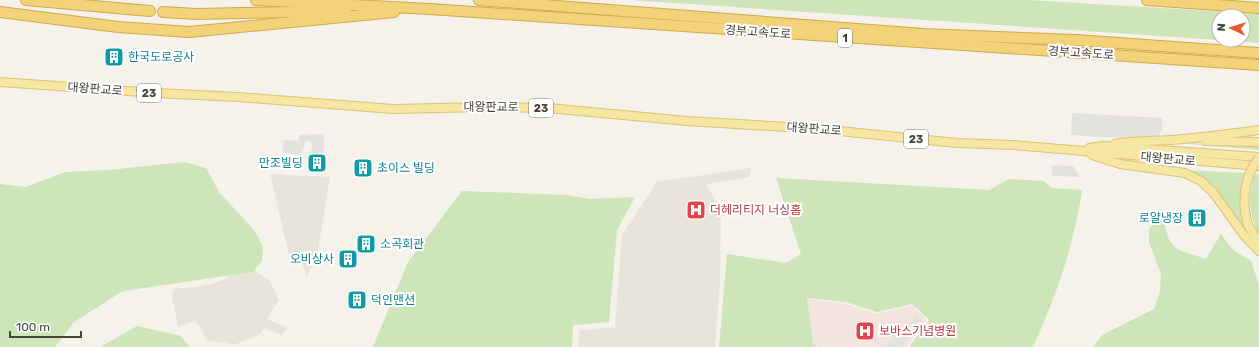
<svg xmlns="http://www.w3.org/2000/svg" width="1259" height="347" viewBox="0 0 1259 347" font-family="Rubik,'Noto Sans KR',sans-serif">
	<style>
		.residential { fill: #e8e4da }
		.medical { fill: #f3e4e0 }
		.green { fill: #cde5b8 }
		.parking { fill: #e3e2df }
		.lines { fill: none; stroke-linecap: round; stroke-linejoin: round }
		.primary-casing { stroke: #dac373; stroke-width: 10 }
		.highway-casing { stroke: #d1a949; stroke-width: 12 }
		.primary { stroke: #f6e5a3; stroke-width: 8 }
		.highway { stroke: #f2d379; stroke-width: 10 }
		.primary-bridge-casing { stroke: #dac373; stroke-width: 10; stroke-linecap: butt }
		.primary-bridge { stroke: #f6e5a3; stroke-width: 8 }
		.labels { text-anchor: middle; stroke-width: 4; stroke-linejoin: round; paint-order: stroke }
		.shield { fill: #fff; stroke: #7f7b75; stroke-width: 1 }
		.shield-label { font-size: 11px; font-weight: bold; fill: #48433a }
		.street-label { font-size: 12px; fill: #48433a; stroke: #fff }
		.culture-label { font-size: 12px; fill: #0d838f; stroke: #fff; text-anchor: start }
		.health-label { font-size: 12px; fill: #be3a42; stroke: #fff; text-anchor: start }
	</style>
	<rect width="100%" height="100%" fill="#f4f2eb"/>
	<g class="residential">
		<polygon points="751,168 750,177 706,184 721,210 720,281 715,347 578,347 579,330 615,327 622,235 657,182"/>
		<polygon points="270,174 330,177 318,252 307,277 300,259 290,259"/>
		<polygon points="248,266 270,281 279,300 267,319 287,328 282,335 264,328 260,334 234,345 222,342 207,341 196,320 178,327 172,297 174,289 203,286 221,281"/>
	</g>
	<polygon class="medical" points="807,299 845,304 877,314 912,305 926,320 906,347 818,347 813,341"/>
	<g class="green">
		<polygon points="631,0 1028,0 1259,14 1259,43 1223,40 1243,40 1243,16 1219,16 1219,40"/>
		<polygon points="1177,143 1259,145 1259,150"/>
		<polygon points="184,162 206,168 219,192 254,230 263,246 262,261 253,272 123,291 74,322 55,347 0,347 0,184 25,187 66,172 109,170"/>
		<polygon points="1181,170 1247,173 1243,184 1254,242 1235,217 1222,197 1204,180"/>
		<path d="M 1255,174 L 1259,174 L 1259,235 C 1249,216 1247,194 1255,174 Z"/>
		<path d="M 776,178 L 989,190 L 1009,179 L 1043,181 L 1052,188 L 1082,190 C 1074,246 1056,296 1033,347 L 909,347 L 929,320 L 912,304 L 877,312 L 846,302 L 807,298 L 813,342 L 816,347 L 719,347 L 727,254 L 786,263 L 801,254 Z"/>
		<polygon points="462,191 567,195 591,199 635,197 617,230 609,322 573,325 572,347 373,347 408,262"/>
		<path d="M 1157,214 L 1164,219 C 1169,252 1177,249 1206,259 L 1221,234 L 1232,249 L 1251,261 L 1259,285 L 1259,347 L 1093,347 L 1102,335 L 1154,309 L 1160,291 L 1161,274 L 1149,242 L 1149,230 Z"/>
		<polygon points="137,326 181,336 190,347 100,347"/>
	</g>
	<g class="parking">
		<polygon points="1072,113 1162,118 1162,131 1158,136 1135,139 1071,135"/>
		<polygon points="324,134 323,155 311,153 312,142 306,141 301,155 282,153 284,140 299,141 299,135"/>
		<polygon points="1051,165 1073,166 1080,177 1053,176"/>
		<polygon points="917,316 922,320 901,347 884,347"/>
	</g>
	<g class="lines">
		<g class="primary-casing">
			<g id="primary">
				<polyline points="0,82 156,93 237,97 393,109 485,107 548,108 687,121 820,129 957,143 1013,145 1259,166"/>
				<polyline points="1206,141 1259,142"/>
				<path d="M 1115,144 C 1133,141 1151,141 1170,140 C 1200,138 1229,134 1259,130"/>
				<polyline points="1089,148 1103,146 1259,157"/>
				<polyline points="1092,155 1120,164 1185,173 1201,181 1213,192 1243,234 1259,251"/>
				<polyline points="1245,211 1248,225 1259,243"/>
			</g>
		</g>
		<g class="highway-casing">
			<g id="highway">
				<polyline points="26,0 150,11"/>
				<polyline points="256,0 430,9 1259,65"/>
				<polyline points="479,0 923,34 1076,40 1259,53"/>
				<polyline points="1147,0 1259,8"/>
				<polyline points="0,12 118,27 189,32 394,12"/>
				<polyline points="163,12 196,14 346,11"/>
			</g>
		</g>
		<use href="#primary" class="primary"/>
		<use href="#highway" class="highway"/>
		<g class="primary-bridge-casing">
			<path id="primary-bridge" d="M 1245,211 C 1243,191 1246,174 1259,158"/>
		</g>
		<use href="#primary-bridge" class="primary-bridge"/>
	</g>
	<defs>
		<g id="building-square" transform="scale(1)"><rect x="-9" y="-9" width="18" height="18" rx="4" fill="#0f9aa8" stroke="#fff"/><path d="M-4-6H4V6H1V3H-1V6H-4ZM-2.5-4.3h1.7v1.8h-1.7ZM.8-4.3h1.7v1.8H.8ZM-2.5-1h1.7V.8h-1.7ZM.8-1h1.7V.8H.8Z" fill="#fff"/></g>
		<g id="hospital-square" transform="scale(1)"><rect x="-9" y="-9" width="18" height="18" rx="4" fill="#e0444e" stroke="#fff"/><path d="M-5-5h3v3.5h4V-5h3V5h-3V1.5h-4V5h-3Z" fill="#fff"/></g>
	</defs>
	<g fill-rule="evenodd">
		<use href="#building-square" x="114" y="57"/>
		<use href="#building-square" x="317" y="163"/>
		<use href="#building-square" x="363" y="168"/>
		<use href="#hospital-square" x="696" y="210"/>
		<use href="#building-square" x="1197" y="218"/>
		<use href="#building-square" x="366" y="244"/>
		<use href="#building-square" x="348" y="259"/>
		<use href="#building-square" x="357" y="300"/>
		<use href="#hospital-square" x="865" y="331"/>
	</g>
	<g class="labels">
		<g class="shield">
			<rect x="838" y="29" width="14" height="18" rx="3"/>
			<rect x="137" y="84" width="24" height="18" rx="3"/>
			<rect x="529" y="99" width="24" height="18" rx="3"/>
			<rect x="904" y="130" width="24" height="18" rx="3"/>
		</g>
		<g class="shield-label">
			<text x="845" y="42">1</text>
			<text x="149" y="97">23</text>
			<text x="541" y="112">23</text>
			<text x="916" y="143">23</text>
		</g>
		<g class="street-label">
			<text transform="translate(758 32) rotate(4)" y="4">경부고속도로</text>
			<text transform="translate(1081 53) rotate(4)" y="4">경부고속도로</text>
			<text transform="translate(95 89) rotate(4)" y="4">대왕판교로</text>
			<text x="491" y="111">대왕판교로</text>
			<text transform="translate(814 129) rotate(4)" y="4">대왕판교로</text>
			<text transform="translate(1168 159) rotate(5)" y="4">대왕판교로</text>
		</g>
		<g class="culture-label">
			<text x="128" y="61">한국도로공사</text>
			<text x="303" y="167" text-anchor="end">만조빌딩</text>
			<text x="377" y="172">초이스 빌딩</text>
			<text x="1183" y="222" text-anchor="end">로얄냉장</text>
			<text x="380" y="248">소곡회관</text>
			<text x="334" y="263" text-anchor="end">오비상사</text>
			<text x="371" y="304">덕인맨션</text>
		</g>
		<g class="health-label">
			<text x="710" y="214">더헤리티지 너싱홈</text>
			<text x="879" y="335">보바스기념병원</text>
		</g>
	</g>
	<g transform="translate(1231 28) rotate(274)"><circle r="19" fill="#ffffff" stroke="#b6b4b0"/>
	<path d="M0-3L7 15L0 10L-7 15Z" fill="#e7592f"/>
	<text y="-6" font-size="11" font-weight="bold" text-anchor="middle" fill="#48433a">N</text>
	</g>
	<path d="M10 331v6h71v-6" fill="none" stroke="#48433a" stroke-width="2"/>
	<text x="16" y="331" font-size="12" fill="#48433a" stroke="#ffffff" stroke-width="3" paint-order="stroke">100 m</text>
</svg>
